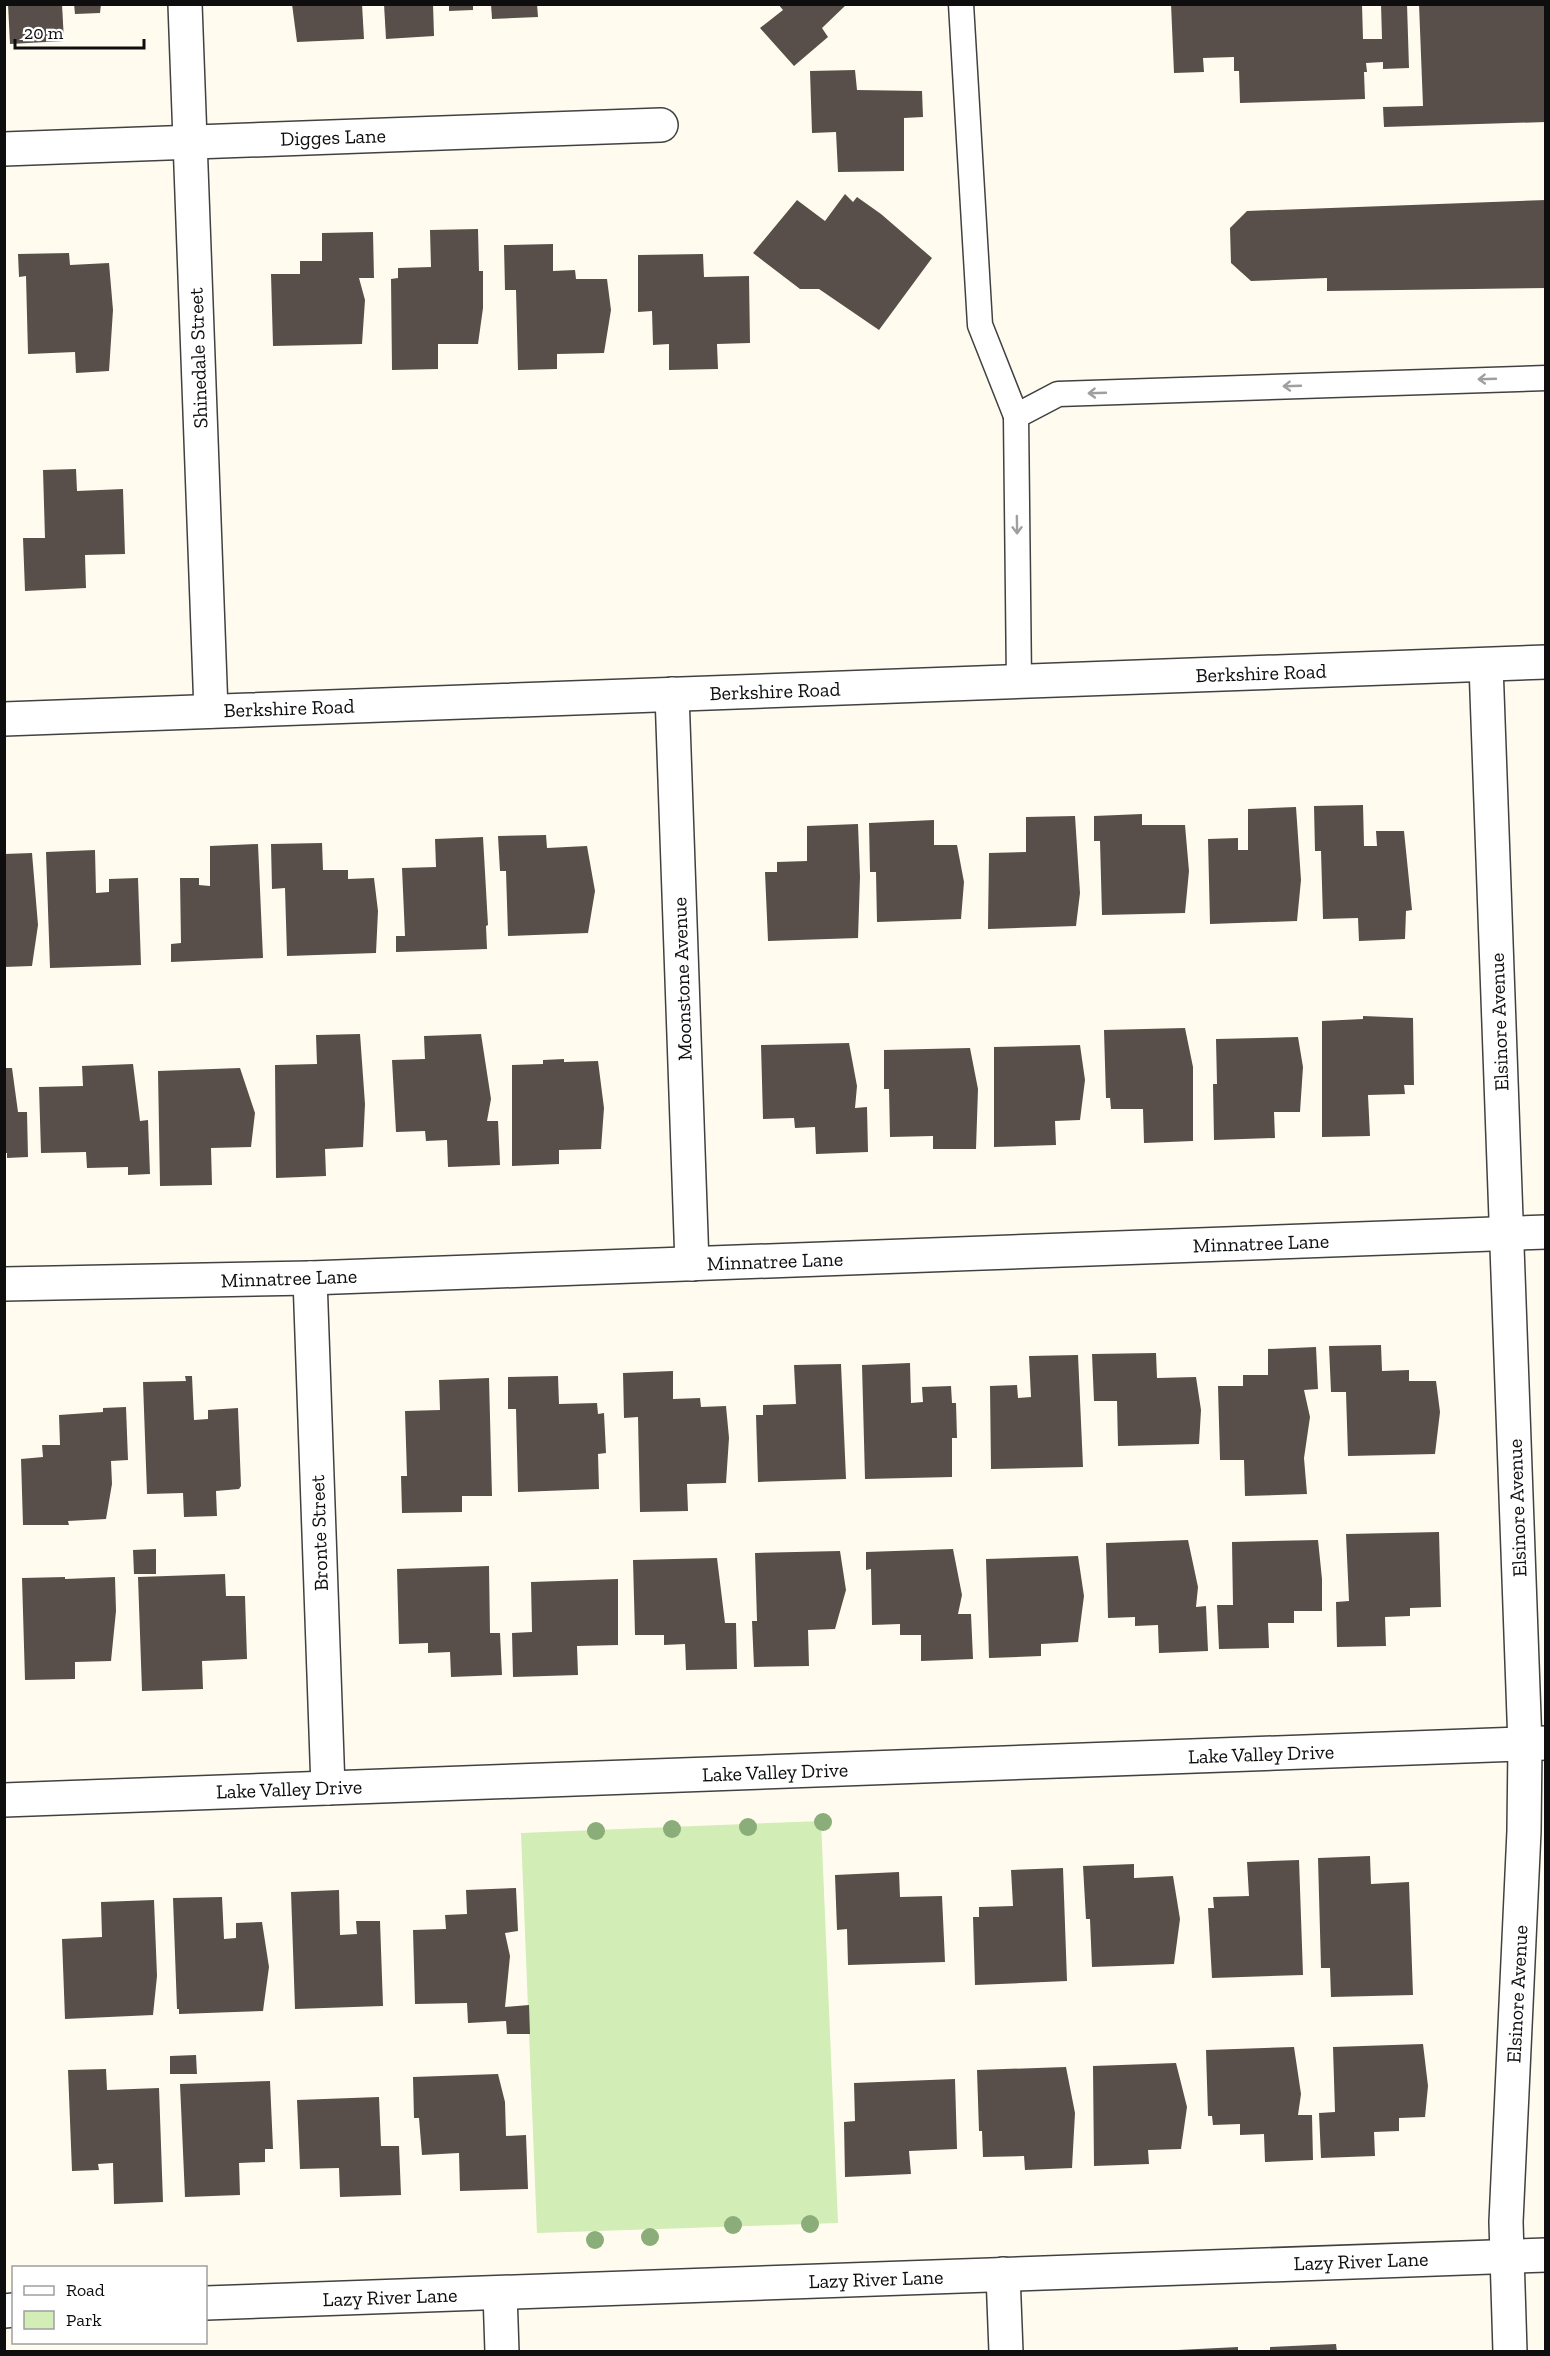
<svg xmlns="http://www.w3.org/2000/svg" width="1550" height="2356" viewBox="0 0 1550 2356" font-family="'Zilla Slab',serif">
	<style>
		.green { fill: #d2edb5 }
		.building { fill: #584f4a }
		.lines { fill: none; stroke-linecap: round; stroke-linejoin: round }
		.lane-casing { stroke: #414141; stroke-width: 27 }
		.street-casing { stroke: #414141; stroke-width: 36 }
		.lane { stroke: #fff; stroke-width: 24 }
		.street { stroke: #fff; stroke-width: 33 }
		.tree { fill: #8aad79 }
		.oneway { stroke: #9f9f9f }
		.labels { text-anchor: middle; stroke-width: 6; stroke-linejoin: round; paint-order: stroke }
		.street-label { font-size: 20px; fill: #0e0e0e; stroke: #fff }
	</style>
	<rect width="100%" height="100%" fill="#fffcef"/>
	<polygon class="green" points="821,1821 838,2223 537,2233 521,1833"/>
	<g class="building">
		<polygon points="8,4 62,4 64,41 10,44"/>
		<polygon points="74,4 101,4 100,13 75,14"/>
		<polygon points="292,4 362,4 364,39 297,42"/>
		<polygon points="384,4 433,4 434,36 386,39"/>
		<polygon points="449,4 473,4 473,10 449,11"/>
		<polygon points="491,4 537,4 538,17 492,19"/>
		<polygon points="778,4 847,4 822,28 828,37 794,66 760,28 783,10"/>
		<polygon points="1171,4 1362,4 1363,39 1382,39 1381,4 1407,4 1409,68 1383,69 1383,62 1366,63 1367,72 1364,72 1365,99 1240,103 1239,71 1234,71 1234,57 1203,58 1204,72 1174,73"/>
		<polygon points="1419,4 1546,4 1546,122 1384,127 1383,107 1423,106"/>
		<polygon points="855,70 857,90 922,91 923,117 904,118 904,171 838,172 836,132 812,133 810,71"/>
		<polygon points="845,194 853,202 857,197 881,214 932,258 879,330 819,289 800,289 753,253 797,200 825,221"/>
		<polygon points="1546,200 1546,288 1327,291 1327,278 1251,281 1231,263 1230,228 1247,211"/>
		<polygon points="478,229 479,271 483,271 483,308 478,344 438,344 438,369 392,370 391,279 398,278 398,268 431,267 430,230"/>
		<polygon points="373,232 374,278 359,278 365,300 362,344 273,346 271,274 300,274 300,261 322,261 322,233"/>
		<polygon points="553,244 553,271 575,270 576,279 607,279 611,310 604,353 557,354 557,369 518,370 516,290 505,290 504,245"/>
		<polygon points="69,253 70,265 109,263 113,310 109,371 76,373 75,352 28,354 26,276 19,277 18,254"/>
		<polygon points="703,254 704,277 749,276 750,343 717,344 718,369 669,370 669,344 653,345 652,311 638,312 638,255"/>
		<polygon points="76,469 77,491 123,489 125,554 85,555 86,588 25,591 23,538 45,538 43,470"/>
		<polygon points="1363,805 1364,846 1377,846 1376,831 1404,831 1412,910 1406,911 1405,939 1359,941 1358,918 1323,919 1321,851 1315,851 1314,806"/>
		<polygon points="1296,807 1301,880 1297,921 1210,924 1208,839 1238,838 1238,850 1248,850 1248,809"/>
		<polygon points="1142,814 1142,825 1185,825 1189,871 1185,913 1102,915 1100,841 1094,841 1094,816"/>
		<polygon points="1075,816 1080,893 1076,926 988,929 989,853 1026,852 1026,817"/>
		<polygon points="934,820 934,845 957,845 964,882 961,919 877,922 876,872 870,872 869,823"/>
		<polygon points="858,824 860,877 858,938 768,941 765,872 777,872 777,862 807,861 807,826"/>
		<polygon points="546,835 547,848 587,846 595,891 588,933 508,936 506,871 500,871 498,836"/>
		<polygon points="483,837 488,925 486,926 487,949 396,952 396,936 405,936 402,868 436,867 435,839"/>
		<polygon points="322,843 323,870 348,870 348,879 374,878 378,911 376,953 287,956 285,888 272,889 271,844"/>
		<polygon points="258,844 263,958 171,962 171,944 181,943 180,878 199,878 199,885 210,886 210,846"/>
		<polygon points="95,850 96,893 109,892 109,879 138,878 141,965 50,968 46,852"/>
		<polygon points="32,853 38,925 32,966 4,967 4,854"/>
		<polygon points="1363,1016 1413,1018 1414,1085 1404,1085 1405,1094 1368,1095 1370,1136 1322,1137 1322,1021 1363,1019"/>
		<polygon points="1185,1028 1193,1067 1193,1141 1144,1143 1143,1109 1111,1109 1110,1098 1106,1098 1104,1030"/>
		<polygon points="360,1034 365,1104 363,1147 325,1149 326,1176 276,1178 275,1065 317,1064 316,1035"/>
		<polygon points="481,1034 491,1099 487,1121 498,1121 500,1165 448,1167 447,1140 426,1141 425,1131 396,1132 392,1060 425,1059 424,1036"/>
		<polygon points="1298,1037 1303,1067 1300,1112 1274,1112 1275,1138 1214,1140 1213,1084 1217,1084 1216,1039"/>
		<polygon points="849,1043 857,1086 855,1108 867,1107 868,1152 816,1154 815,1127 795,1128 794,1118 763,1119 761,1045"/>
		<polygon points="1080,1045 1085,1080 1080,1120 1055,1121 1056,1145 994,1147 994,1047"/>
		<polygon points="970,1048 978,1089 976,1149 933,1149 933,1136 890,1137 889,1089 884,1089 884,1050"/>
		<polygon points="564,1059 564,1062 598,1061 604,1108 601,1149 559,1150 559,1164 512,1166 512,1065 543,1064 543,1060"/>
		<polygon points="133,1064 140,1121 148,1120 150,1174 128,1175 128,1167 87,1168 86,1152 41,1153 39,1087 83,1086 82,1066"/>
		<polygon points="4,1068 12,1068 18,1112 27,1112 28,1157 7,1158 7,1153 4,1153"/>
		<polygon points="240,1068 255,1113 251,1147 211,1148 212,1185 160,1186 158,1071"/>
		<polygon points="1381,1345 1382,1371 1409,1370 1409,1381 1436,1381 1440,1412 1435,1454 1348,1456 1346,1392 1331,1392 1329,1346"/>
		<polygon points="1316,1347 1318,1389 1304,1390 1310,1417 1304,1458 1307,1494 1245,1496 1244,1460 1220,1460 1218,1386 1243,1386 1243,1375 1268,1375 1268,1349"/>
		<polygon points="1156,1353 1157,1378 1196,1377 1201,1410 1199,1444 1118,1446 1117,1401 1094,1401 1092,1354"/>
		<polygon points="1078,1355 1083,1467 991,1469 990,1386 1017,1385 1018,1398 1031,1397 1029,1356"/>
		<polygon points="910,1363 911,1403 923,1402 922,1387 951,1386 952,1403 956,1403 957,1438 952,1438 952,1477 865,1479 862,1365"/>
		<polygon points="841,1364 846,1479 758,1482 756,1415 763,1415 763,1405 796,1404 794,1365"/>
		<polygon points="673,1371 673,1399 700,1398 701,1407 726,1406 729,1438 726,1483 687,1484 688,1511 640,1512 638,1417 624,1418 623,1373"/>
		<polygon points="185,1376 192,1376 194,1420 208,1419 208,1410 238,1408 241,1486 239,1489 216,1491 217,1516 184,1517 183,1493 147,1494 143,1382 186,1381"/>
		<polygon points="558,1376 559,1404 597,1403 598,1414 604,1413 606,1453 598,1454 599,1489 518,1492 516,1409 508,1409 508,1377"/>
		<polygon points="489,1378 492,1496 462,1496 462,1512 402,1513 401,1476 407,1476 405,1411 440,1410 439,1380"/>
		<polygon points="126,1407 128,1460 111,1461 112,1484 106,1519 68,1521 69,1525 23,1525 21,1459 43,1457 42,1445 60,1445 59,1415 103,1412 103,1408"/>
		<polygon points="1439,1532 1441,1607 1410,1608 1410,1616 1385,1617 1386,1646 1337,1647 1336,1602 1349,1601 1346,1534"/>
		<polygon points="1188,1540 1198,1587 1196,1607 1206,1606 1208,1651 1159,1653 1158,1625 1135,1626 1135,1617 1108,1618 1106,1543"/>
		<polygon points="1318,1540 1322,1579 1322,1611 1294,1611 1294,1623 1268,1623 1269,1648 1219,1649 1217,1605 1233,1605 1232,1542"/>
		<polygon points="156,1549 156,1574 134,1574 133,1550"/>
		<polygon points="953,1549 962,1595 958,1614 971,1614 973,1659 921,1661 921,1635 900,1635 900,1624 872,1625 871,1569 866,1570 866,1552"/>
		<polygon points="840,1551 846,1590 835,1629 808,1630 809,1666 754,1667 752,1621 757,1621 755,1553"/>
		<polygon points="1078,1556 1084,1596 1078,1642 1041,1644 1041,1656 989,1658 986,1559"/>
		<polygon points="717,1558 725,1623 736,1623 737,1669 686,1670 685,1644 664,1645 664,1635 635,1635 633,1560"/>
		<polygon points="489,1566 490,1633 500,1633 502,1675 451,1677 450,1652 428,1653 428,1643 399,1644 397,1569"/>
		<polygon points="225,1574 226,1596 245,1596 247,1659 202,1661 203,1689 142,1691 138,1577"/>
		<polygon points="65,1577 65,1579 115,1577 116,1611 111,1661 75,1662 75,1679 25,1680 22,1578"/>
		<polygon points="618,1579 618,1645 577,1646 578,1675 513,1677 512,1633 532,1632 531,1582"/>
		<polygon points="1370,1856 1371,1884 1409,1882 1413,1995 1331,1997 1330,1968 1321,1968 1318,1858"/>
		<polygon points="1299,1860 1303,1975 1212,1978 1208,1908 1214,1908 1213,1897 1249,1896 1247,1862"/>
		<polygon points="1134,1864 1134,1878 1173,1876 1180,1919 1174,1964 1092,1967 1090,1919 1086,1919 1083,1866"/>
		<polygon points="1063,1868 1067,1981 975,1985 973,1917 979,1917 979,1907 1013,1906 1011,1870"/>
		<polygon points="899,1872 900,1897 942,1896 945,1962 848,1965 847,1929 837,1930 835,1875"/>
		<polygon points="516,1888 518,1931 505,1933 510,1956 505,2007 529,2005 530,2034 507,2034 506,2021 468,2023 467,2003 415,2004 413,1930 446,1929 445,1915 467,1914 466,1890"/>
		<polygon points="339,1890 340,1935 357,1934 356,1921 380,1921 383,2006 295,2009 291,1892"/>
		<polygon points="222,1897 224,1939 236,1938 236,1923 262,1922 269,1967 263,2011 179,2014 179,2009 177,2009 173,1898"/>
		<polygon points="154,1900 157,1976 153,2015 65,2019 62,1939 102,1937 101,1902"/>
		<polygon points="1423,2044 1428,2086 1425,2117 1399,2118 1399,2131 1374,2132 1375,2156 1321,2158 1319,2113 1335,2112 1333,2047"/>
		<polygon points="1294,2047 1301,2094 1298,2115 1312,2115 1313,2160 1265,2162 1264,2134 1240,2135 1240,2124 1213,2125 1212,2116 1208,2116 1206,2050"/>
		<polygon points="196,2055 197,2074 170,2074 170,2056"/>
		<polygon points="1176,2063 1187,2107 1181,2149 1148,2150 1149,2164 1094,2166 1093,2066"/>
		<polygon points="1066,2067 1075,2113 1072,2168 1025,2170 1024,2156 983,2157 982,2131 979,2131 977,2070"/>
		<polygon points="106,2069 107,2090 159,2088 163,2202 114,2204 113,2163 98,2164 99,2170 72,2171 68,2070"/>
		<polygon points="498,2074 505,2102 506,2136 526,2135 528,2189 460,2191 459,2153 422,2155 419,2118 414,2118 413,2077"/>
		<polygon points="955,2079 957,2149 909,2151 911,2174 845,2177 844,2122 855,2121 854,2083"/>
		<polygon points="270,2081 273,2149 265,2149 265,2162 239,2163 240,2195 185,2197 180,2084"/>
		<polygon points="379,2097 381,2146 399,2146 401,2195 340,2197 339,2168 300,2169 297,2100"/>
		<polygon points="1336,2344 1337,2352 1270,2352 1270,2347"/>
		<polygon points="1238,2347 1238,2352 1178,2352 1178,2350"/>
	</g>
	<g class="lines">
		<g class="lane-casing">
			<g id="lane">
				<polyline points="961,4 980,325 1016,416"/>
				<polyline points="1019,682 1016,416 1058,394 1546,378"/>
			</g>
		</g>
		<g class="street-casing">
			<g id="street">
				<polyline points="185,4 211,711"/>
				<polyline points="4,149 661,125"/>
				<polyline points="1486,665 1525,1745 1524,1831 1506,2222 1510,2352"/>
				<polyline points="672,694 692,1264"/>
				<polyline points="4,719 1546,662"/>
				<polyline points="310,1278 328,1788"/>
				<polyline points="4,1284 310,1278 1546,1232"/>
				<polyline points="4,1800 1546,1743"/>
				<polyline points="1003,2274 1006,2352"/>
				<polyline points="500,2293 502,2352"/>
				<polyline points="206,2303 1546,2255"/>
				<polyline points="4,2311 14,2310"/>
			</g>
		</g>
		<use href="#lane" class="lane"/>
		<use href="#street" class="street"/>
	</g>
	<g class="tree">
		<circle cx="823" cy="1822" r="9"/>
		<circle cx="748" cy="1827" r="9"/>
		<circle cx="672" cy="1829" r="9"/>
		<circle cx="596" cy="1831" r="9"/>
		<circle cx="810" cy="2224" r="9"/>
		<circle cx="733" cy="2225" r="9"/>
		<circle cx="650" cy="2237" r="9"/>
		<circle cx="595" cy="2240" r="9"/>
	</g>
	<defs><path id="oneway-shaft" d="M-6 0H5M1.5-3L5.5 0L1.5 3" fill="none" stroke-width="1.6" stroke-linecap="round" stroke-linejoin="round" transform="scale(1.5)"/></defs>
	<g class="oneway">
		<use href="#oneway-shaft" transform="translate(1487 379) rotate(178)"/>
		<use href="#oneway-shaft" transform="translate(1292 386) rotate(178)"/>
		<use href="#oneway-shaft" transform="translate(1097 393) rotate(178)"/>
		<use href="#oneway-shaft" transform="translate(1017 525) rotate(89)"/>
	</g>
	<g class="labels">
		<g class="street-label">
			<text transform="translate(333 137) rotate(-2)" y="7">Digges Lane</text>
			<text transform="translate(198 358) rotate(-92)" y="7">Shinedale Street</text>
			<text transform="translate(1261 673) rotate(-2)" y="7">Berkshire Road</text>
			<text transform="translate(775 691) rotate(-2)" y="7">Berkshire Road</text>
			<text transform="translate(289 708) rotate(-2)" y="7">Berkshire Road</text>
			<text transform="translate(682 979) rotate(-92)" y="7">Moonstone Avenue</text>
			<text transform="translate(1499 1022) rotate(-92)" y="7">Elsinore Avenue</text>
			<text transform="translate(1261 1243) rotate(-2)" y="7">Minnatree Lane</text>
			<text transform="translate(775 1261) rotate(-2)" y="7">Minnatree Lane</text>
			<text transform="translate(289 1278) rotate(-2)" y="7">Minnatree Lane</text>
			<text transform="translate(1517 1508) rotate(-92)" y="7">Elsinore Avenue</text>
			<text transform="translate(319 1533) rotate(-92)" y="7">Bronte Street</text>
			<text transform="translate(1261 1754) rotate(-2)" y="7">Lake Valley Drive</text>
			<text transform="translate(775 1772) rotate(-2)" y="7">Lake Valley Drive</text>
			<text transform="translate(289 1789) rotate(-2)" y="7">Lake Valley Drive</text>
			<text transform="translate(1517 1994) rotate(-87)" y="7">Elsinore Avenue</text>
			<text transform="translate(1361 2261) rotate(-2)" y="7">Lazy River Lane</text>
			<text transform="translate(876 2279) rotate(-2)" y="7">Lazy River Lane</text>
			<text transform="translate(390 2297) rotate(-2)" y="7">Lazy River Lane</text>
		</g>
	</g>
	<rect width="1550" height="2356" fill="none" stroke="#0e0e0e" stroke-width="12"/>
	<rect x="12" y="2266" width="195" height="78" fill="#ffffff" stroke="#9f9f9f" stroke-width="1.5"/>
	<rect x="24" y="2286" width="30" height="9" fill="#ffffff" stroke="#9f9f9f" stroke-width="1.5"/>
	<text x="66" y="2296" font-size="18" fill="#0e0e0e">Road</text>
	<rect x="24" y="2311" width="30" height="18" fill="#d2edb5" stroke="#9f9f9f" stroke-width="1.5"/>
	<text x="66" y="2326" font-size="18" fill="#0e0e0e">Park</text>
	<path d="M15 39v9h129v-9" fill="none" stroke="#0e0e0e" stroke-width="3"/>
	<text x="24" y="39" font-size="18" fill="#0e0e0e" stroke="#ffffff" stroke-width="4.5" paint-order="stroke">20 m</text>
</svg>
